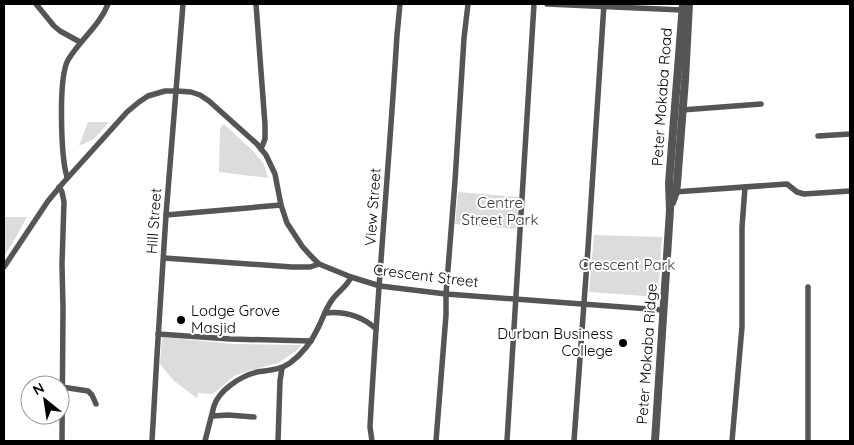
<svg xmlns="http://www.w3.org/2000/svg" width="854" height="445" viewBox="0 0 854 445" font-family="Quicksand,sans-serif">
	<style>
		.green { fill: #dcdcdc }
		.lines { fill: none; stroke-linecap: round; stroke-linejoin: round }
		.minor { stroke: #555; stroke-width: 5.5 }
		.tertiary { stroke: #555; stroke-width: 8 }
		.poi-dot { fill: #000; stroke: #fff; stroke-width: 2 }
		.labels { text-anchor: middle; stroke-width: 4; stroke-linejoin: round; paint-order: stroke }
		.street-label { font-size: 15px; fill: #000; stroke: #fff }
		.park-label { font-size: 15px; fill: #333; stroke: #fff }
		.poi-label { font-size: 15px; fill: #000; stroke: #fff; text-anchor: start }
	</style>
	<rect width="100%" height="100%" fill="#fff"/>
	<g class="green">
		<polygon points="88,122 109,122 94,139 79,146"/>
		<polygon points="224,124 254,152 264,164 268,178 219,172 220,128"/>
		<polygon points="458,192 519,197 516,229 455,224"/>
		<polygon points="4,217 27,217 12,244 4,256"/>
		<polygon points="594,235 662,237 658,297 589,292"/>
		<polygon points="162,337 233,344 302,345 296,351 278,363 248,371 234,376 213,394 198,393 197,398 174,381 160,364"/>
	</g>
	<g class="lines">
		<g class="minor">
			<polyline points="36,4 54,26 60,31 80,42"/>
			<polyline points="256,4 265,125 265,139 261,149"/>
			<polyline points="547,4 682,10"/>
			<polyline points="682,110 761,104"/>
			<polyline points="818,136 850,134"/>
			<path d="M 67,177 C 61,157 58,78 68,60 C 80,40 100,25 108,4"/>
			<polyline points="59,187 62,192 64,202 62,264 63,308 62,441"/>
			<polyline points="674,192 787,184 797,192 804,194 850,191"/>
			<polyline points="166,215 281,205"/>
			<polyline points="164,258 292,267 310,267 319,264"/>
			<polyline points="4,267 48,201 63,183 127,112 139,102 148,96 165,91 177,91 191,92 200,95 209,101 257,144 266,155 275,174 281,205 287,223 302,246 310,255 319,264 351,277 380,286 446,294 663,310"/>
			<path d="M 325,313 C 344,311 360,315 375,328"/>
			<polyline points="158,334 230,339 311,341"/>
			<polyline points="62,387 88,391 92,395 96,404"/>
			<polyline points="212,416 228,415 254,417"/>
			<polyline points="152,441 157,355 166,215 183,4"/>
			<path d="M 205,441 L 214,406 C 219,390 241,376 257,372 C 269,370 280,370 290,363 C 302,354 312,341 318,328 C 323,318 326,308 332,300 C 338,291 347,287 351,277"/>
			<polyline points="278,441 280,381 282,368"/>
			<path d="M 372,441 L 370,427 C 377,296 389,166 397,35 L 400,4"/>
			<polyline points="436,441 446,315 446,294 455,181 464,38 468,4"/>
			<polyline points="507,441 534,4"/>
			<polyline points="574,441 588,248 604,4"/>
			<polyline points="732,441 742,327 742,227 745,187"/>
			<polyline points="808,441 808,287"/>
		</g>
		<g class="tertiary">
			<polyline points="672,203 676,192 677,184 685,80 689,4"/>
			<polyline points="655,441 670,210 669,183 683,4"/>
		</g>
	</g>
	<g class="poi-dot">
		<circle cx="181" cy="320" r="5"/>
		<circle cx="623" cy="343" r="5"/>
	</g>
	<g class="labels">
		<g class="street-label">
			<text transform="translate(662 97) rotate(-86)" y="5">Peter Mokaba Road</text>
			<text transform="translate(373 207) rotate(-86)" y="5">View Street</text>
			<text transform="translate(154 221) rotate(-86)" y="5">Hill Street</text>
			<text transform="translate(426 276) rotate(7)" y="5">Crescent Street</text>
			<text transform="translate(647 354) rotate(-86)" y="5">Peter Mokaba Ridge</text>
		</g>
		<g class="park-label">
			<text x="500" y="208">Centre<tspan x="500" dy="17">Street Park</tspan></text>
			<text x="627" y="270">Crescent Park</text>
		</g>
		<g class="poi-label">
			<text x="191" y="316">Lodge Grove<tspan x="191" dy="17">Masjid</tspan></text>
			<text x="613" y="339" text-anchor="end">Durban Business<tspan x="613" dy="17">College</tspan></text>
		</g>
	</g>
	<rect width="854" height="445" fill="none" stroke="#000000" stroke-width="10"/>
	<g transform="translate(45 400) rotate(330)"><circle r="24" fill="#ffffff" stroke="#999999"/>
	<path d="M0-4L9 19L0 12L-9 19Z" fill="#000000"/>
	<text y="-8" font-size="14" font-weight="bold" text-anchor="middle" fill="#000000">N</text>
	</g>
</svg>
